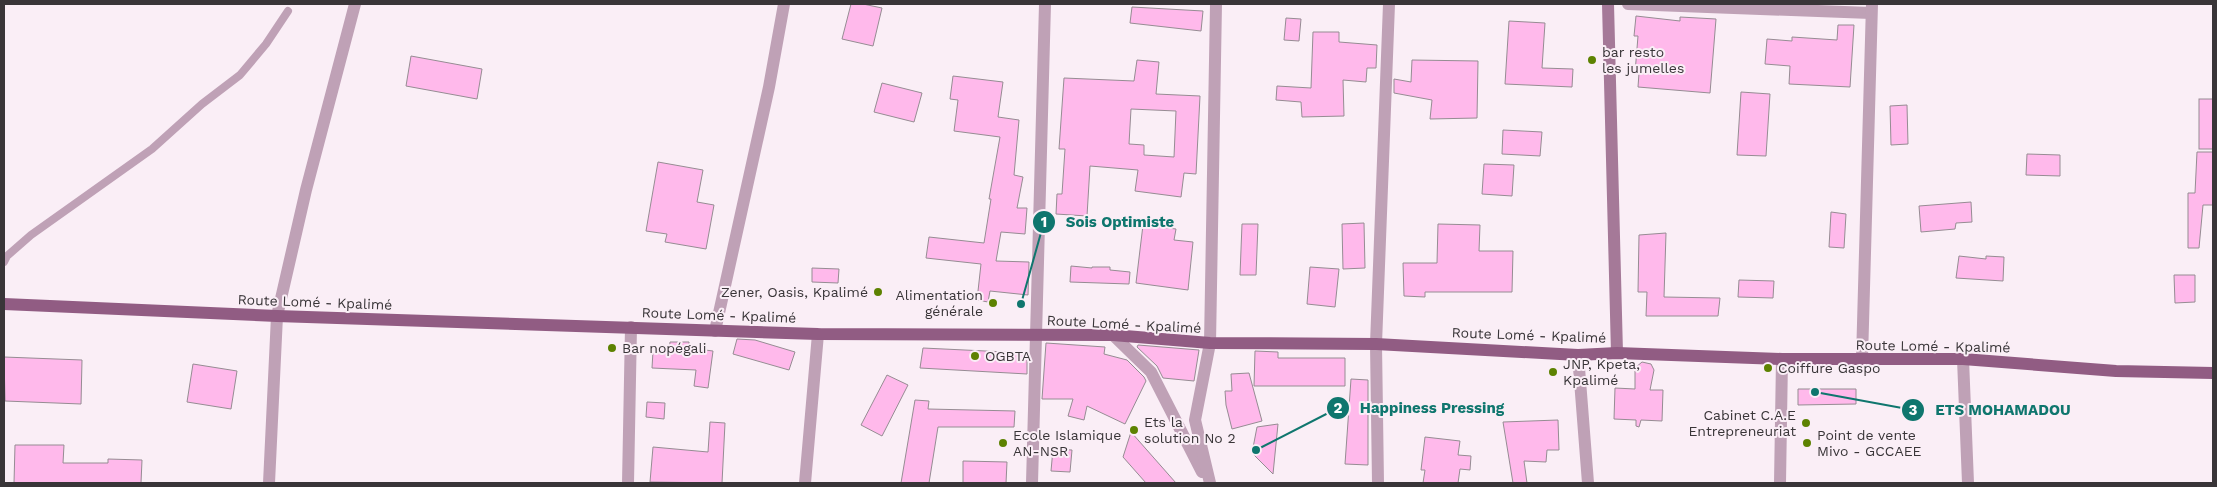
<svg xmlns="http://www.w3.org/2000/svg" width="2217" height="487" viewBox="0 0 2217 487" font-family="'Work Sans',sans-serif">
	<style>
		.building { fill: #ffb9eb; stroke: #968c93; fill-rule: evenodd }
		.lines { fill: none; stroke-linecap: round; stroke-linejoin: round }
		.lane { stroke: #bfa1b6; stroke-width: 8 }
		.street { stroke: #bfa1b6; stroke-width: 12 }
		.secondary { stroke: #a57998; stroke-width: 12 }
		.primary { stroke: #915c83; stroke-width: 12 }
		.poi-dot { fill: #5d8201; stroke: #faeef6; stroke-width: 2 }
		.labels { text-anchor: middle; stroke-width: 4; stroke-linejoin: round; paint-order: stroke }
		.poi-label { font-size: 14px; fill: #393538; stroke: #faeef6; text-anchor: start }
		.street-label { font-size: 14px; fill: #393538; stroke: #faeef6 }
		.leader { fill: none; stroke: #0f766e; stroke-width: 2 }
		.callout-dot { fill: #0f766e; stroke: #faeef6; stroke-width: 2 }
		.mark-label { font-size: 15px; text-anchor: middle; font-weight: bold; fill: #fff }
		.callout-label { font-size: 15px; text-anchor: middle; font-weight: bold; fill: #0f766e; stroke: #faeef6; stroke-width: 4; stroke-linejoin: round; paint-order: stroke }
	</style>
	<rect width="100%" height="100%" fill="#faeef6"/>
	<g class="building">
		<polygon points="851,4 863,4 882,8 873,46 842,39"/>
		<polygon points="1132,7 1203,11 1201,31 1130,23"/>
		<polygon points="1636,16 1680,21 1680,17 1716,19 1710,93 1638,87 1639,73 1635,73 1638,36 1634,36"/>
		<polygon points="1286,18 1301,19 1299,41 1284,40"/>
		<polygon points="1509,21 1545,23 1542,68 1573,69 1572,87 1505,84"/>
		<polygon points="1838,25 1854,25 1850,87 1789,84 1790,66 1765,64 1767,39 1792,41 1792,37 1837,40"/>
		<polygon points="1313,32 1339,32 1339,42 1377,45 1376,68 1367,68 1366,82 1343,80 1344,116 1302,117 1301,102 1276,100 1277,86 1311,88"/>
		<polygon points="411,56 482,69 477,99 406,86"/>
		<path d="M 1137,60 L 1159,62 L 1156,94 L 1200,96 L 1196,174 L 1184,173 L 1181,197 L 1135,191 L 1138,170 L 1090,166 L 1087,216 L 1056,214 L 1057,194 L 1062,194 L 1065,149 L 1059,149 L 1064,78 L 1134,81 ZM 1131,109 L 1176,111 L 1174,157 L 1144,155 L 1144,145 L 1129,144 Z"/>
		<polygon points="1412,60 1478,61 1477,118 1430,119 1432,100 1394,93 1394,79 1411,82"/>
		<polygon points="953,76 1003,82 998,117 1019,120 1014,175 1023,177 1017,208 1027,208 1025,234 1001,232 996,261 1029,262 1028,295 990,291 988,302 977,300 981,264 926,258 929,237 984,243 991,199 989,199 1000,137 954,131 958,100 950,99"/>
		<polygon points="882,83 922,93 914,122 874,112"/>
		<polygon points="1741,92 1770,94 1766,156 1737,155"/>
		<rect x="2199" y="99" width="14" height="50"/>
		<polygon points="1907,105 1908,144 1891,145 1890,106"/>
		<polygon points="1503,130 1542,132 1540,156 1502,154"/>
		<polygon points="2197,152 2213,152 2213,205 2203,205 2199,248 2188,248 2188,193 2195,193"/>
		<polygon points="2027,154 2060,155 2060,176 2026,175"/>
		<polygon points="658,162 703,170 697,202 714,205 706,249 665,242 667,234 646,231"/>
		<polygon points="1484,164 1514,165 1512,196 1482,194"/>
		<polygon points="1971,202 1972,222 1956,223 1955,229 1921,232 1919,206"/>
		<polygon points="1831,212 1846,214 1844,248 1829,247"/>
		<polygon points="1364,223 1365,268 1343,269 1342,224"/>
		<polygon points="1242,224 1258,224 1256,275 1240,275"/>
		<polygon points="1438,224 1480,225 1479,251 1513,251 1512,292 1425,292 1425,297 1404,296 1403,263 1437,263"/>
		<polygon points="1143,225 1176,229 1174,240 1193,242 1188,290 1136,283"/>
		<polygon points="1666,233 1664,297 1720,298 1718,316 1646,316 1647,292 1638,292 1639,235"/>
		<polygon points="1959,256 1986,259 1986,256 2004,257 2003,281 1956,278"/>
		<polygon points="1071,266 1092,268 1092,267 1110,267 1110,270 1130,272 1129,284 1070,282"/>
		<polygon points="1310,267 1339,269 1335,307 1307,304"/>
		<polygon points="812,268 839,269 838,283 812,282"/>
		<polygon points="2174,275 2195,275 2195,302 2175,303"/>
		<polygon points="1739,280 1774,281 1773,298 1738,297"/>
		<polygon points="737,339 755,340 795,352 789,370 733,354"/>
		<polygon points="670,342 689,342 689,348 713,351 708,388 694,386 696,370 652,368 653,351 669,353"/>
		<polygon points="1046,343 1105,347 1104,354 1127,360 1144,377 1146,381 1125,424 1087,406 1084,420 1068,416 1073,399 1042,399"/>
		<polygon points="1138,345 1199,350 1194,381 1163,378 1157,366 1137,347"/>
		<polygon points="923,348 1027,353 1027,374 920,368"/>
		<polygon points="1255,351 1278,352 1278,358 1345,358 1345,386 1254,386"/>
		<polygon points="4,357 82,360 81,404 5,401"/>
		<polygon points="1642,362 1651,364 1654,370 1650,390 1663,390 1662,421 1641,420 1639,427 1636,426 1636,420 1614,419 1615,388 1635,389 1635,368"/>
		<polygon points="193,364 237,371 231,409 187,402"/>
		<polygon points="1249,373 1262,421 1232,429 1226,405 1225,391 1232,391 1231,374"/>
		<polygon points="887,375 908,385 882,436 861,425"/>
		<polygon points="1351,379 1368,380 1368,465 1345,464"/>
		<polygon points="1798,389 1856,389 1856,404 1798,405"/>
		<polygon points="915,400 929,401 928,409 1015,411 1014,427 938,427 929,483 901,483"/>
		<polygon points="647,402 665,403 664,419 646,417"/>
		<polygon points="1558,420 1559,450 1547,450 1546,462 1524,461 1527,483 1513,483 1503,422"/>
		<polygon points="710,422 725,423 722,483 650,482 653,447 708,452"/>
		<polygon points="1278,424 1273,474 1252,453 1257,427"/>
		<polygon points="1131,432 1176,483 1146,483 1123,457"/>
		<polygon points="1425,437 1460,441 1458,455 1471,456 1470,470 1460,469 1458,483 1423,483 1425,470 1421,470"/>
		<polygon points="15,445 64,445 63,463 108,463 108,459 142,460 141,483 14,483"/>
		<polygon points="1053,449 1072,450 1070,472 1051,471"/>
		<polygon points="963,461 1007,462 1006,483 963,483"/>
	</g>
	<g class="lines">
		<polyline class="lane" points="4,262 7,256 31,235 152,149 202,104 240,75 266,44 288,11"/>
		<g class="street">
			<polyline points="1628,4 1871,13"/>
			<polyline points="715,331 769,87 784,4"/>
			<polyline points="1113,335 1151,372 1202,472"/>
			<polyline points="1578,355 1588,483"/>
			<polyline points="1862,359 1872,4"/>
			<polyline points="1963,359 1968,483"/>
			<polyline points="269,483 277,316 306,190 355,4"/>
			<polyline points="628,483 631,327"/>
			<polyline points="805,483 818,334"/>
			<polyline points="1032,483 1045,4"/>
			<polyline points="1210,483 1195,420 1210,343 1216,4"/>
			<polyline points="1378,483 1376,344 1389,4"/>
			<polyline points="1780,483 1782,359"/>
		</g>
		<polyline class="secondary" points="1608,4 1617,353"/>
		<polyline class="primary" points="4,304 277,316 818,334 1113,335 1210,343 1376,344 1578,355 1617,353 1782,359 1963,359 2116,371 2213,373"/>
	</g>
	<g class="poi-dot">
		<circle cx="1592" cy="60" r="5"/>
		<circle cx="878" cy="292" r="5"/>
		<circle cx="993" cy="303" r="5"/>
		<circle cx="612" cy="348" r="5"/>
		<circle cx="975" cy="356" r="5"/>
		<circle cx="1768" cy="368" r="5"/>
		<circle cx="1553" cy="372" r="5"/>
		<circle cx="1806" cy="423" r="5"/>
		<circle cx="1134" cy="430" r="5"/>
		<circle cx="1003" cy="443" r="5"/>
		<circle cx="1807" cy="443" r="5"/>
	</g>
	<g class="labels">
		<g class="poi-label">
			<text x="1602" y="57">bar resto<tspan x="1602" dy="16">les jumelles</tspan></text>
			<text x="868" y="297" text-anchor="end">Zener, Oasis, Kpalimé</text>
			<text x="983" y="300" text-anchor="end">Alimentation<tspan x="983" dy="16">générale</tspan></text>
			<text x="622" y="353">Bar nopégali</text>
			<text x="985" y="361">OGBTA</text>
			<text x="1563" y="369">JNP, Kpeta,<tspan x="1563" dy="16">Kpalimé</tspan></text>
			<text x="1778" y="373">Coiffure Gaspo</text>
			<text x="1796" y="420" text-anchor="end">Cabinet C.A.E<tspan x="1796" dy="16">Entrepreneuriat</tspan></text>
			<text x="1144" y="427">Ets la<tspan x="1144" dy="16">solution No 2</tspan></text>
			<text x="1013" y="440">Ecole Islamique<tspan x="1013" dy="16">AN-NSR</tspan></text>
			<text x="1817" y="440">Point de vente<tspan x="1817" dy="16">Mivo - GCCAEE</tspan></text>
		</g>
		<g class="street-label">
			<text transform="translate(315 302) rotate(2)" y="5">Route Lomé - Kpalimé</text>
			<text transform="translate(719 315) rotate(2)" y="5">Route Lomé - Kpalimé</text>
			<text transform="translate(1124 324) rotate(3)" y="5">Route Lomé - Kpalimé</text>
			<text transform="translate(1529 335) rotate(2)" y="5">Route Lomé - Kpalimé</text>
			<text transform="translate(1933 346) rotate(1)" y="5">Route Lomé - Kpalimé</text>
		</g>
	</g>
	<path class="leader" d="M1021 304L1044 222M1256 450L1338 408M1815 392L1913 410"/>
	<g class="callout-dot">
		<circle cx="1021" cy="304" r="5"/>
		<circle cx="1256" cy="450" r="5"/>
		<circle cx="1815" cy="392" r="5"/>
		<circle cx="1044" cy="222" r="12"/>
		<circle cx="1338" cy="408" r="12"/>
		<circle cx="1913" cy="410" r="12"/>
	</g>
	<g class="mark-label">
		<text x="1044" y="227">1</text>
		<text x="1338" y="413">2</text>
		<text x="1913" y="415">3</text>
	</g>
	<g class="callout-label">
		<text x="1120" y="227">Sois Optimiste</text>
		<text x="1432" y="413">Happiness Pressing</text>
		<text x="2003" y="415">ETS MOHAMADOU</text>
	</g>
	<rect width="2217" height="487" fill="none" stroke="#393538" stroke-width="10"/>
</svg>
